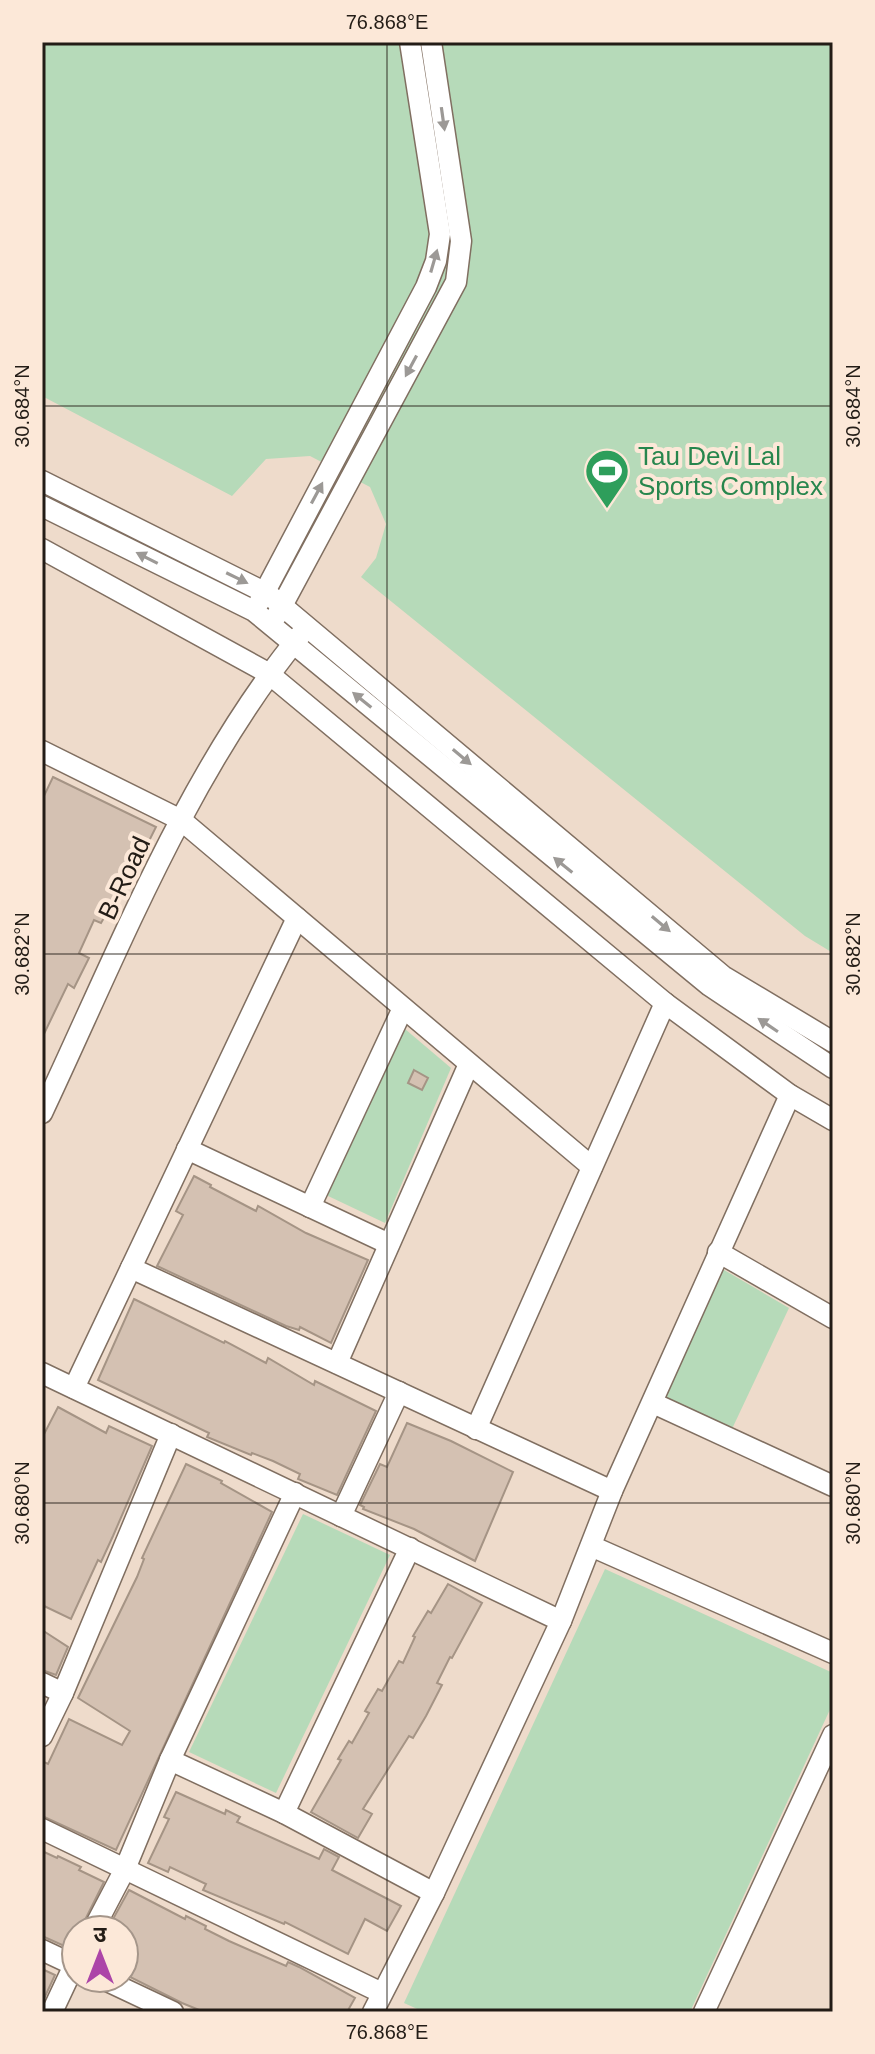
<svg xmlns="http://www.w3.org/2000/svg" width="875" height="2054" viewBox="0 0 875 2054" font-family="Arial,'Noto Sans Devanagari',sans-serif">
	<style>
		.green { fill: #b6dab9 }
		.building { fill: #d4c1b2; stroke: #a59485; stroke-width: 2 }
		.lines { fill: none; stroke-linecap: round; stroke-linejoin: round }
		.minor-casing { stroke: #806f61; stroke-width: 23 }
		.minor { stroke: #fff; stroke-width: 20 }
		.oneway { fill: #9c9996 }
		.ticks { fill: none; stroke: #231c16; stroke-width: 2; stroke-opacity: 0.45 }
		.labels { text-anchor: middle; stroke-width: 8; stroke-linejoin: round; paint-order: stroke }
		.leisure-label { font-size: 26px; fill: #27864d; stroke: #fce8d8; text-anchor: start }
		.street-label { font-size: 26px; fill: #231c16; stroke: #fce8d8 }
		.neatline { fill: none; stroke: #231c16; stroke-width: 3 }
		.ticks-label { font-size: 20px; text-anchor: middle; fill: #231c16 }
	</style>
	<rect width="100%" height="100%" fill="#eedbcb"/>
	<g class="green">
		<polygon points="42,42 833,42 833,953 805,936 361,577 376,558 386,524 370,487 310,456 266,459 232,496 42,396"/>
		<polygon points="405,1029 451,1068 385,1223 326,1195"/>
		<polygon points="719,1267 789,1308 731,1431 664,1396"/>
		<polygon points="303,1514 390,1555 276,1793 189,1752"/>
		<polygon points="605,1569 833,1673 833,1703 690,2012 424,2012 404,2003"/>
	</g>
	<g class="building">
		<polygon points="53,777 156,827 145,849 139,846 121,882 124,883 101,923 94,920 79,953 89,958 74,988 68,984 42,1038 42,800"/>
		<polygon points="414,1070 428,1078 422,1090 408,1083"/>
		<polygon points="194,1176 211,1185 210,1187 256,1211 258,1206 306,1233 368,1260 331,1343 300,1327 299,1330 286,1326 157,1266 183,1215 176,1211"/>
		<polygon points="134,1299 224,1343 225,1341 266,1363 268,1358 314,1385 315,1381 376,1411 337,1495 298,1479 300,1474 273,1461 252,1453 251,1455 207,1437 209,1433 98,1380"/>
		<polygon points="58,1407 106,1433 109,1426 152,1446 113,1536 101,1562 98,1560 71,1619 42,1605 42,1438"/>
		<polygon points="407,1423 451,1441 513,1472 475,1561 414,1529 363,1509 364,1507 360,1505 380,1464 387,1467"/>
		<polygon points="186,1464 222,1481 221,1483 272,1512 116,1850 42,1816 42,1761 48,1764 69,1719 122,1745 130,1731 78,1698 137,1577 144,1559 142,1558"/>
		<polygon points="448,1584 482,1603 452,1658 450,1657 437,1683 442,1685 426,1716 413,1738 409,1736 363,1809 372,1814 358,1838 311,1812 341,1760 338,1759 349,1741 352,1743 369,1713 365,1711 378,1689 382,1691 399,1661 403,1663 415,1637 413,1636 428,1611 431,1613"/>
		<polygon points="42,1630 68,1647 56,1675 42,1670"/>
		<polygon points="176,1792 225,1814 226,1810 240,1817 237,1822 319,1859 324,1849 339,1857 332,1870 401,1906 387,1931 365,1919 348,1954 285,1922 284,1924 203,1890 206,1884 170,1867 168,1872 148,1863 169,1819 164,1817"/>
		<polygon points="42,1851 57,1858 58,1856 81,1867 79,1870 104,1882 80,1930 76,1930 76,1948 71,1949 42,1936"/>
		<polygon points="129,1890 185,1919 186,1916 206,1926 205,1929 229,1941 286,1966 288,1962 299,1967 355,1998 347,2012 204,2012 182,2003 124,1974 124,1925 113,1919"/>
		<polygon points="42,1969 55,1975 42,2003"/>
	</g>
	<g class="lines">
		<g class="minor-casing">
			<g id="minor">
				<polyline points="42,481 268,594 723,976 833,1042"/>
				<polyline points="42,506 254,611 710,986 833,1068"/>
				<polyline points="42,549 268,673 665,1003 790,1095 833,1120"/>
				<polyline points="260,601 426,287 436,261 440,234 410,42"/>
				<polyline points="277,615 456,282 461,241 431,42"/>
				<polyline points="42,751 181,820 592,1167"/>
				<path d="M 42,1113 C 117,954 189,769 302,633"/>
				<polyline points="187,1149 389,1244"/>
				<polyline points="310,1207 403,1008"/>
				<polyline points="718,1252 833,1318"/>
				<polyline points="131,1268 612,1491"/>
				<polyline points="337,1363 469,1064"/>
				<polyline points="42,1373 561,1621"/>
				<polyline points="74,1388 297,918"/>
				<polyline points="653,1403 833,1486"/>
				<polyline points="476,1429 665,1003"/>
				<polyline points="341,1516 399,1392"/>
				<polyline points="591,1546 833,1653"/>
				<polyline points="42,1683 63,1693"/>
				<polyline points="42,1736 63,1693 171,1434"/>
				<polyline points="170,1760 284,1813 434,1893"/>
				<polyline points="284,1813 410,1548"/>
				<polyline points="42,1829 382,1993"/>
				<polyline points="93,1930 125,1869 170,1760 295,1493"/>
				<polyline points="42,1950 76,1966"/>
				<polyline points="101,1978 173,2012"/>
				<polyline points="52,2012 76,1961"/>
				<polyline points="373,2012 434,1893 561,1621 612,1491 790,1095"/>
				<polyline points="704,2012 833,1735"/>
			</g>
		</g>
		<use href="#minor" class="minor"/>
	</g>
	<defs><path id="oneway-solid" d="M-6-.8H1V-3.2L6.5 0L1 3.2V.8H-6Z" transform="scale(2)"/></defs>
	<g class="oneway">
		<use href="#oneway-solid" transform="translate(443 119) rotate(82)"/>
		<use href="#oneway-solid" transform="translate(434 261) rotate(-74)"/>
		<use href="#oneway-solid" transform="translate(411 366) rotate(118)"/>
		<use href="#oneway-solid" transform="translate(317 493) rotate(-62)"/>
		<use href="#oneway-solid" transform="translate(147 558) rotate(-153)"/>
		<use href="#oneway-solid" transform="translate(237 578) rotate(26)"/>
		<use href="#oneway-solid" transform="translate(362 700) rotate(-141)"/>
		<use href="#oneway-solid" transform="translate(462 757) rotate(40)"/>
		<use href="#oneway-solid" transform="translate(563 865) rotate(-141)"/>
		<use href="#oneway-solid" transform="translate(661 924) rotate(40)"/>
		<use href="#oneway-solid" transform="translate(768 1025) rotate(-146)"/>
	</g>
	<path class="ticks" d="M 387,42 L 387,2012M 42,406 L 833,406M 42,954 L 833,954M 42,1503 L 833,1503"/>
	<defs>
		<g id="stadium-pin" transform="scale(2.3)"><path d="M0 17L-7.5 6A9.5 9.5 0 1 1 7.5 6Z" fill="#2e9e5b" stroke="#fce8d8"/><path d="M0-5a6.5 5 0 1 0 0 10a6.5 5 0 1 0 0-10ZM-3.5-1.8h7v3.6h-7Z" fill="#fff"/></g>
	</defs>
	<g fill-rule="evenodd">
		<use href="#stadium-pin" x="607" y="471"/>
	</g>
	<g class="labels">
		<g class="leisure-label">
			<text x="638" y="465">Tau Devi Lal<tspan x="638" dy="30">Sports Complex</tspan></text>
		</g>
		<g class="street-label">
			<text transform="translate(124 878) rotate(-65)" y="9">B-Road</text>
		</g>
	</g>
	<rect width="875" height="2054" fill="none" stroke="#fce8d8" stroke-width="88"/>
	<g transform="translate(100 1954)"><circle r="38" fill="#fce8d8" stroke="#a5968a" stroke-width="2"/>
	<path d="M0-6L14 30L0 20L-14 30Z" fill="#ac45a8"/>
	<text y="-12" font-size="22" font-weight="bold" text-anchor="middle" fill="#231c16">उ</text>
	</g>
	<rect x="44" y="44" width="787" height="1966" class="neatline"/>
	<g class="ticks-label">
		<text x="387" y="29">76.868°E</text>
		<text transform="translate(22 406) rotate(-90)" y="7">30.684°N</text>
		<text transform="translate(853 406) rotate(-90)" y="7">30.684°N</text>
		<text transform="translate(22 954) rotate(-90)" y="7">30.682°N</text>
		<text transform="translate(853 954) rotate(-90)" y="7">30.682°N</text>
		<text transform="translate(22 1503) rotate(-90)" y="7">30.680°N</text>
		<text transform="translate(853 1503) rotate(-90)" y="7">30.680°N</text>
		<text x="387" y="2039">76.868°E</text>
	</g>
</svg>
